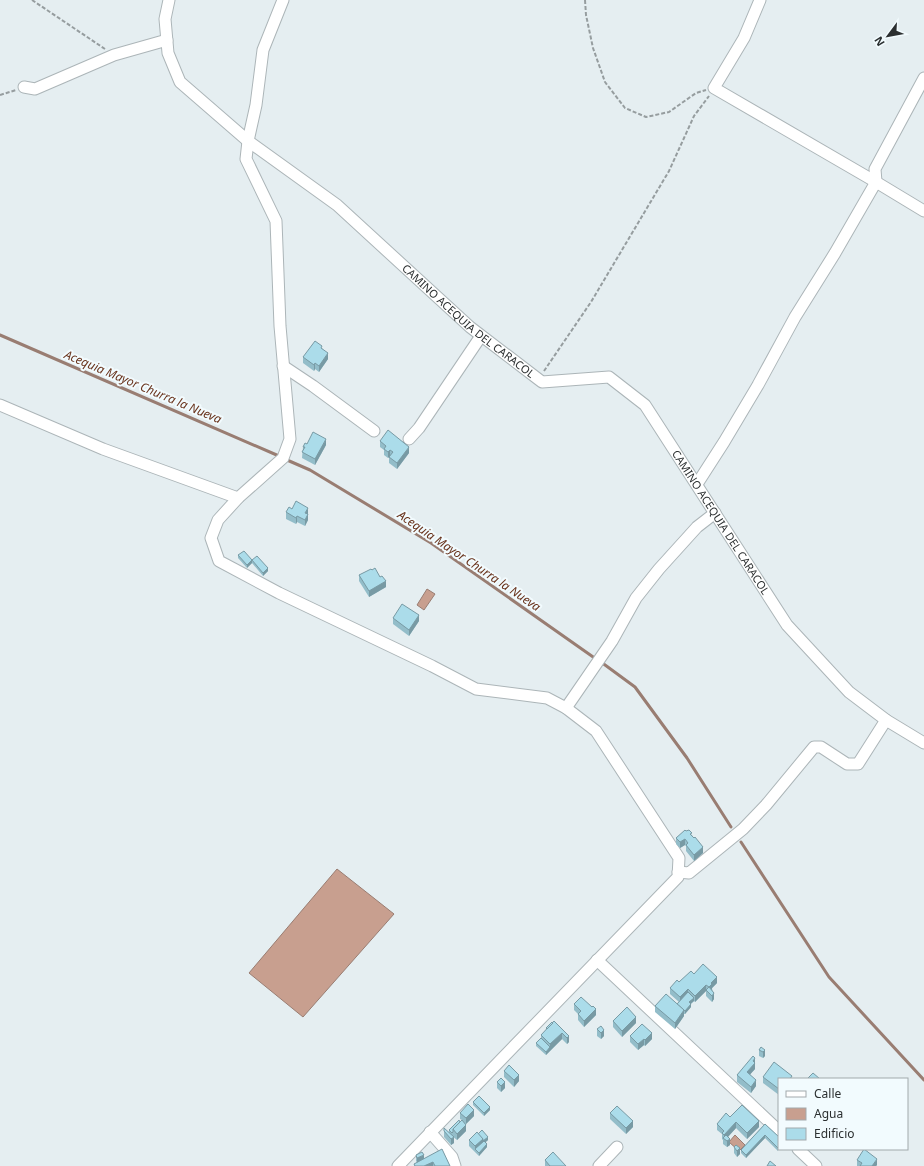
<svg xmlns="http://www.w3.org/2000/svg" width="924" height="1166" viewBox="0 0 924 1166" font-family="'Noto Sans',sans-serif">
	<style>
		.water { fill: #c89f8f; stroke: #997d72 }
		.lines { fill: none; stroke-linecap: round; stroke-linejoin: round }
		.stream { stroke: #997d72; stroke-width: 3 }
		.minor-casing { stroke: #acb5b8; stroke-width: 13 }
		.path { stroke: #969d9f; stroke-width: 2; stroke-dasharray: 4 2; stroke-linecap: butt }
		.minor { stroke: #fff; stroke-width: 11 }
		.wall { fill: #93bdc9 }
		.shaded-wall { fill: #789aa4 }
		.building { fill: #abdcea; stroke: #789aa4 }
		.labels { text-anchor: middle; stroke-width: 4; stroke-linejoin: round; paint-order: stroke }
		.street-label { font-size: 11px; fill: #2b2f30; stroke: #f2fbfe }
		.water-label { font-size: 12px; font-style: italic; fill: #68321b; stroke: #f2fbfe }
	</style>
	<rect width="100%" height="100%" fill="#e5eef1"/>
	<g class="water">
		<polygon points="427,589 435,594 424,610 417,605"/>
		<polygon points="337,869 394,914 303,1017 249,973"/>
		<polygon points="735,1135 745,1145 739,1151 729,1142"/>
	</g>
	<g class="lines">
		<g class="stream">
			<polyline points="0,335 279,456"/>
			<polyline points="287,460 310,470 431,543 596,659"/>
			<polyline points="601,662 635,687 687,758 731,827"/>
			<polyline points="741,842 829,977 924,1080"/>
		</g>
		<g class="minor-casing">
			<g id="minor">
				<path id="s1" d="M 169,0 L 165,19 L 168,53 L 180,82 L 248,141 L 337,205 L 470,327 L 542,382 L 609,377 L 645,405 L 787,625 L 849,692 L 886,720 L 924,743"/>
				<polyline points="283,0 263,50 256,105 248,141 246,159 276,221 280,326 290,439 283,458 238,498 218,520 211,538 219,561 279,593 432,666 476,689 547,698 566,708 596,731 679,858 678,877 398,1166"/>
				<polyline points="760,0 744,38 714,88 876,182 924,211"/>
				<polyline points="24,87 35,89 114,55 167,40"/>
				<polyline points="283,366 313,386 374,431"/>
				<polyline points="0,405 103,449 238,498"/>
				<polyline points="409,439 419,428 481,336"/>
				<polyline points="697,484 724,442 758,385 795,317 835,253 876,182 875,169 924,78"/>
				<polyline points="566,708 612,641 636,598 659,569 697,527 715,513"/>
				<polyline points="678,872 689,873 743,829 766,805 814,747 821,747 847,764 858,764 886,720"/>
				<polyline points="597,960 779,1131"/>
				<polyline points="430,1132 452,1157 455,1166"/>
				<polyline points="798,1149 816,1166"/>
				<polyline points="599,1166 617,1147"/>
			</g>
		</g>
		<g class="path">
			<polyline points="32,0 105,49"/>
			<polyline points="585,0 586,15 593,48 605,82 625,108 646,117 669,112 696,93 706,90"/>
			<polyline points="0,95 16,90"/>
			<polyline points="544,371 591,302 669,171 694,116 709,96"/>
		</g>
		<use href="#minor" class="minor"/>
	</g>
	<g class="wall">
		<polygon points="322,348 328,359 319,372 315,369 314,371 303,363 303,357"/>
		<polygon points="380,441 409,453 397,469 389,463 389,457 390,456 388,458 384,455 384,450 380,447"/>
		<polygon points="307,444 326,445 315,465 302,458 303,447"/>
		<polygon points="286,512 308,514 308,520 305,526 297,522 296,524 286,519"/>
		<polygon points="238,555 252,563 247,568 238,558"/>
		<polygon points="252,560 268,571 263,576 252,563"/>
		<polygon points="372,570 386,587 369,597 359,581 359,575"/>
		<polygon points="393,618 419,621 409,636 393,624"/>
		<polygon points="686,831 692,835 703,853 694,861 686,851 686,846 685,845 680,848 676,844 676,838"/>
		<polygon points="694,974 717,983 712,988 714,999 712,1002 706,996 706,991 695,1002 694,1001 691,1004 691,1007 685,1014 684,1014 684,1016 675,1029 655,1012 655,1006 677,1004 679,1002 670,994 670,988"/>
		<polygon points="574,1004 596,1015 584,1027 578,1020 578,1014 574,1010"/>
		<polygon points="613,1021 636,1023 622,1037 613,1027"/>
		<polygon points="546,1028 569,1036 569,1042 567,1044 562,1039 546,1055 536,1046 536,1043 541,1038 541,1035 546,1030"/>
		<polygon points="597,1029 604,1036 601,1039 597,1036"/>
		<polygon points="630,1036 652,1039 645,1046 644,1045 638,1050 630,1042"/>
		<polygon points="761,1047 765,1056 763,1058 759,1056 759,1050"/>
		<polygon points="755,1058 755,1069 750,1074 756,1086 751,1093 737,1082 737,1075"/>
		<polygon points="504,1071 519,1081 514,1087 504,1077"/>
		<polygon points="763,1077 792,1079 779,1079 779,1095 763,1083"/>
		<polygon points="497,1082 505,1088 501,1092 497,1088"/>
		<polygon points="473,1102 490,1110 484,1116 473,1105"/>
		<polygon points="460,1113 474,1116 466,1124 466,1131 457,1140 452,1136 454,1143 451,1145 444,1137 444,1131 449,1132 449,1130 462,1120 460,1119"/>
		<polygon points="610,1113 633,1127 626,1134 610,1119"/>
		<polygon points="730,1117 759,1127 747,1139 736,1128 728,1137 730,1145 727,1147 723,1144 723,1140 722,1139 722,1134 717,1130 717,1124"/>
		<polygon points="765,1124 779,1137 778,1151 765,1138 746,1158 741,1153 741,1150"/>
		<polygon points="478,1134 488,1140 486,1142 487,1147 479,1156 469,1146 469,1140"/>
		<polygon points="736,1145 740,1154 737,1157 734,1153 734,1147"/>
		<polygon points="416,1155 424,1159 450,1166 414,1166 414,1164 417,1163 416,1161"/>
		<polygon points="545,1160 566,1166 545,1166"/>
		<polygon points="857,1160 877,1165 876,1166 857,1166"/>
	</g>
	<g class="shaded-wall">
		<polygon points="328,353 328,359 319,372 319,366"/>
		<polygon points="315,363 315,369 314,371 314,365"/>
		<polygon points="326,439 326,445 315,465 315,459"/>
		<polygon points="409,447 409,453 397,469 397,463"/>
		<polygon points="390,450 390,456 388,458 388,452"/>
		<polygon points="308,508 308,514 305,519 305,513"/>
		<polygon points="308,514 308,520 305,526 305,520"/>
		<polygon points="297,516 297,522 296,524 296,518"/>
		<polygon points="252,560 252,563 247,568 247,565"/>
		<polygon points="268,568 268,571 263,576 263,573"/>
		<polygon points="386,581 386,587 369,597 369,591"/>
		<polygon points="419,615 419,621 409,636 409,630"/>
		<polygon points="685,839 685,845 680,848 680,842"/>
		<polygon points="703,847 703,853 694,861 694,855"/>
		<polygon points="717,977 717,983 712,988 712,990 709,987 711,983"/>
		<polygon points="706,985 706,991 695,1002 695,996"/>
		<polygon points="688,989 688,996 680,1003 680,997"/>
		<polygon points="714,993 714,999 712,1002 712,996"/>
		<polygon points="694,998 694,1001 689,1005 689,1002"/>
		<polygon points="691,1004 691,1007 685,1014 685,1011"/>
		<polygon points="596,1009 596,1015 584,1027 584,1021"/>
		<polygon points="684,1010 684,1016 675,1029 675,1023"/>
		<polygon points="636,1017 636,1023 622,1037 622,1031"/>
		<polygon points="604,1030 604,1036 601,1039 601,1033"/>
		<polygon points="562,1033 562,1039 546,1055 546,1052 550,1047 550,1044"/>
		<polygon points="652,1033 652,1039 645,1046 645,1040"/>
		<polygon points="569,1036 569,1042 567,1044 567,1038"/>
		<polygon points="644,1039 644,1045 638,1050 638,1044"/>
		<polygon points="765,1050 765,1056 763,1058 763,1052"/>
		<polygon points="755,1058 755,1069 747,1078 747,1072 753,1061"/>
		<polygon points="519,1075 519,1081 514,1087 514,1080"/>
		<polygon points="756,1080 756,1086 751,1093 751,1087"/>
		<polygon points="505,1082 505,1088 501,1092 501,1086"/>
		<polygon points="490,1107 490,1110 484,1116 484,1113"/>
		<polygon points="474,1110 474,1116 466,1124 466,1118"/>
		<polygon points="633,1121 633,1127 626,1134 626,1128"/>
		<polygon points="759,1121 759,1127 747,1139 747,1133"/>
		<polygon points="736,1122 736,1128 725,1140 724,1138 724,1135"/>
		<polygon points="466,1125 466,1131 457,1140 457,1134"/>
		<polygon points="765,1135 765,1138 746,1158 746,1155"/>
		<polygon points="454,1137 454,1143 451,1145 451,1139"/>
		<polygon points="488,1137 488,1140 483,1144 475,1149 475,1146 483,1139"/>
		<polygon points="730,1139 730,1145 727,1147 727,1141"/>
		<polygon points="487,1144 487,1147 479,1156 479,1153"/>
		<polygon points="740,1148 740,1154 737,1157 737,1151"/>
		<polygon points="424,1155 424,1161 417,1164 417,1158"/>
		<polygon points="877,1159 877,1165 876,1166 872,1166"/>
		<polygon points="433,1162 433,1166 424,1166"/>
	</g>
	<g class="building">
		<polygon points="315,341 322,346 321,348 328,353 319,366 315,363 314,365 303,357"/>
		<polygon points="388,430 409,447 397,463 389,457 393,452 390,450 388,452 384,449 386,446 380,441"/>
		<polygon points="313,432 326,439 315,459 302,452 305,447 303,447 305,443 307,444"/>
		<polygon points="296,501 308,508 305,513 308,514 305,520 297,516 296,518 286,512 289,507 292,509"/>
		<polygon points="244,551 252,560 247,565 238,555"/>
		<polygon points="257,556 268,568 263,573 252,560"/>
		<polygon points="375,568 380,577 382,576 386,581 369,591 359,575 371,569 372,570"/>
		<polygon points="402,604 419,615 409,630 393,618"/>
		<polygon points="685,830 686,831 689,830 692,833 690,834 694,838 695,837 703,847 694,855 686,845 688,843 685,839 680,842 676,838"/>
		<polygon points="703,964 717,977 711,983 712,984 709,987 706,985 695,996 688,989 680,997 670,988 677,980 679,982 691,971 694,974"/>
		<polygon points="709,987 714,993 712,996 706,990"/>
		<polygon points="688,992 694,998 689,1002 691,1004 685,1011 677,1004"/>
		<polygon points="666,994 684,1010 675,1023 655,1006"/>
		<polygon points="581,997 592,1007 593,1006 596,1009 584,1021 578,1014 581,1011 574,1004"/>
		<polygon points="627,1007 636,1017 622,1031 613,1021"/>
		<polygon points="554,1021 569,1036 567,1038 562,1033 550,1044 541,1035"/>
		<polygon points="552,1022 553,1023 547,1029 546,1028"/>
		<polygon points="642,1024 652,1033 645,1040 644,1039 638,1044 630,1036"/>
		<polygon points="601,1026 604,1030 601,1033 597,1029"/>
		<polygon points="541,1038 550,1047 546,1052 536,1043"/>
		<polygon points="761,1047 765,1050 763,1052 759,1050"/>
		<polygon points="753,1056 755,1058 753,1061 755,1063 747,1072 756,1080 751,1087 737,1075"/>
		<polygon points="774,1062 792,1076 790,1079 779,1079 779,1089 763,1077"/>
		<polygon points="509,1065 519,1075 514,1080 504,1071"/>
		<polygon points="813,1073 820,1079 807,1079"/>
		<polygon points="501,1078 505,1082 501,1086 497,1082"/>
		<polygon points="479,1096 490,1107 484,1113 473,1102"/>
		<polygon points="468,1104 474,1110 466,1118 460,1113"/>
		<polygon points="742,1105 759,1121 747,1133 736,1122 724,1135 722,1133 724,1131 717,1124 726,1113 730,1117"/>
		<polygon points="617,1106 633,1121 626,1128 610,1113"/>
		<polygon points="459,1120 460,1122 453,1129 453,1132 452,1133 449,1130"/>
		<polygon points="462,1120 466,1125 457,1134 453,1129"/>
		<polygon points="765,1124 779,1137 779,1148 778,1148 765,1135 746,1155 741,1150"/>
		<polygon points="444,1128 454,1137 451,1139 444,1131"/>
		<polygon points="482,1130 488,1137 483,1141 483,1139 478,1134"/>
		<polygon points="477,1132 483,1139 475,1146 469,1140"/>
		<polygon points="726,1135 730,1139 727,1141 723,1138"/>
		<polygon points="484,1141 487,1144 479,1153 475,1149"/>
		<polygon points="736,1145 740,1148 737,1151 734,1147"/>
		<polygon points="442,1149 450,1166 435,1166 433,1162 424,1166 415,1166 414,1164"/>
		<polygon points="864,1149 877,1159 872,1166 860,1166 862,1163 857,1160"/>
		<polygon points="422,1152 424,1155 417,1158 416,1155"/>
		<polygon points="553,1152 566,1166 550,1166 545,1160"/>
		<polygon points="770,1161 776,1166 767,1166"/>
	</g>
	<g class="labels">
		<g class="street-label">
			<text dy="4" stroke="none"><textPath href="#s1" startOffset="460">CAMINO ACEQUIA DEL CARACOL</textPath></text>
			<text dy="4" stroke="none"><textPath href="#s1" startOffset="808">CAMINO ACEQUIA DEL CARACOL</textPath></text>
		</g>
		<g class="water-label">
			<text transform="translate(143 387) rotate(23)" y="4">Acequia Mayor Churra la Nueva</text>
			<text transform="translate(469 561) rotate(34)" y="4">Acequia Mayor Churra la Nueva</text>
		</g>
	</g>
	<rect x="778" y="1078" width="130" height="72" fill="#f2fbfe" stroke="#a2a9ac"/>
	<rect x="786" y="1091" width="20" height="6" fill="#ffffff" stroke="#a2a9ac"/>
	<text x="814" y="1098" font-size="12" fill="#2b2f30">Calle</text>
	<rect x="786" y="1108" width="20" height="12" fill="#c89f8f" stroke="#a2a9ac"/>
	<text x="814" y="1118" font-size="12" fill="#2b2f30">Agua</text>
	<rect x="786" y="1128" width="20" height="12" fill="#abdcea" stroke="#a2a9ac"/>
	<text x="814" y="1138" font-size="12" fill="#2b2f30">Edificio</text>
	<g transform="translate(888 36) rotate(238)" stroke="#f2fbfe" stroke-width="3" paint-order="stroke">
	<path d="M0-3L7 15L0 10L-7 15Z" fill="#2b2f30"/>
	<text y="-6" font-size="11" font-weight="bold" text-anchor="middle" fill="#2b2f30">N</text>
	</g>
</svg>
